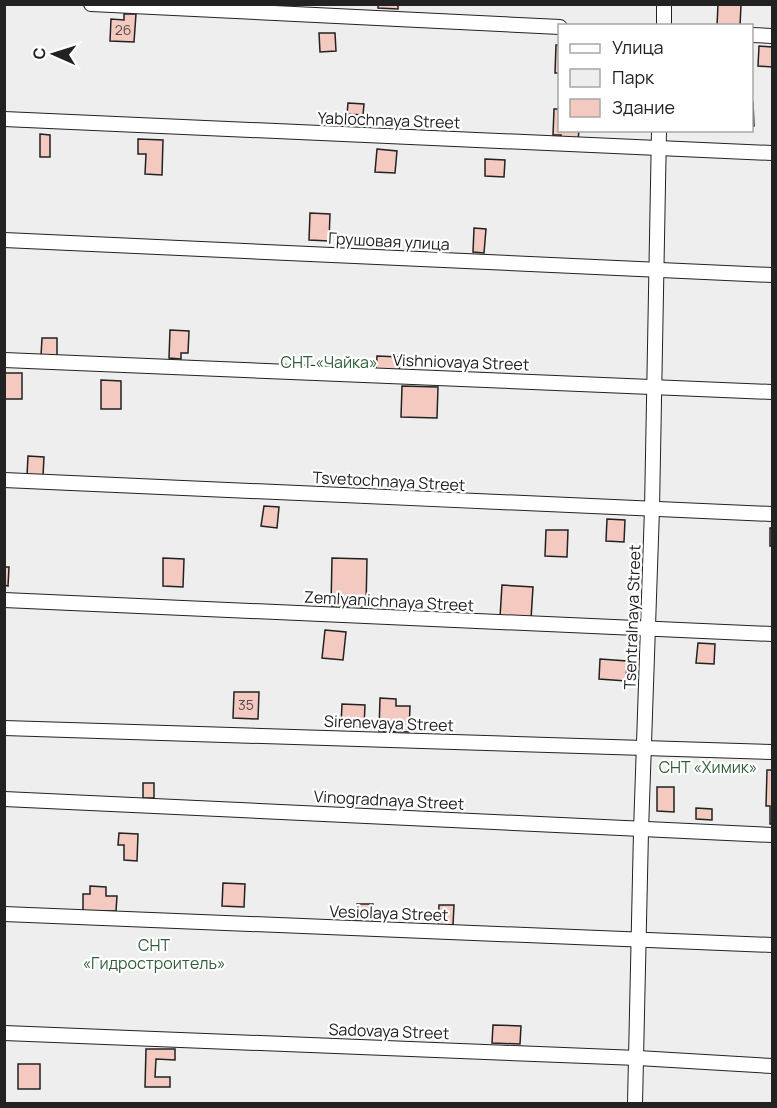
<svg xmlns="http://www.w3.org/2000/svg" width="777" height="1108" viewBox="0 0 777 1108" font-family="Manrope,sans-serif">
	<style>
		.green { fill: #eee; stroke: #6f6f6f; stroke-width: 1.5; fill-rule: evenodd }
		.building { fill: #f3c9c0; stroke: #222; stroke-width: 1.5 }
		.lines { fill: none; stroke-linecap: round; stroke-linejoin: round }
		.street-casing { stroke: #222; stroke-width: 16 }
		.street { stroke: #fff; stroke-width: 14 }
		.labels { text-anchor: middle; stroke-width: 4.5; stroke-linejoin: round; paint-order: stroke }
		.number-label { font-size: 14px; fill: #564c4a }
		.street-label { font-size: 16px; fill: #222; stroke: #fff }
		.park-label { font-size: 16px; fill: #2f5e38; stroke: #fff }
	</style>
	<rect width="100%" height="100%" fill="#fff"/>
	<path class="green" d="M 5,5 L 772,5 L 772,1103 L 5,1104 ZM 560,26 L 752,26 L 752,130 L 560,130 Z"/>
	<g class="building">
		<polygon points="378,4 398,4 398,9 378,8"/>
		<polygon points="718,4 741,5 740,26 717,26"/>
		<polygon points="124,14 136,14 134,42 110,41 111,19 124,20"/>
		<polygon points="319,33 335,33 336,51 320,52"/>
		<polygon points="556,45 560,45 560,73 555,73"/>
		<polygon points="759,46 772,47 772,67 758,66"/>
		<polygon points="752,102 753,102 754,126 752,126"/>
		<polygon points="348,103 364,104 363,115 347,114"/>
		<polygon points="554,109 560,109 560,130 579,130 578,140 560,140 561,135 553,135"/>
		<polygon points="40,134 50,135 50,157 40,157"/>
		<polygon points="138,139 163,140 162,175 145,174 146,154 138,154"/>
		<polygon points="377,149 397,151 395,173 375,172"/>
		<polygon points="485,159 505,160 504,177 485,176"/>
		<polygon points="310,213 330,214 329,241 309,240"/>
		<polygon points="474,228 486,229 484,253 473,252"/>
		<polygon points="170,330 189,331 188,353 181,353 181,359 169,358"/>
		<polygon points="42,338 57,338 57,356 41,356"/>
		<polygon points="377,356 400,357 399,372 376,371"/>
		<rect x="4" y="373" width="18" height="26"/>
		<polygon points="101,380 121,381 121,409 101,409"/>
		<polygon points="402,386 438,387 437,418 401,417"/>
		<polygon points="28,456 44,457 43,476 27,475"/>
		<polygon points="264,506 279,507 277,528 261,526"/>
		<polygon points="607,519 625,520 624,542 606,541"/>
		<rect x="770" y="528" width="2" height="18"/>
		<polygon points="546,530 568,530 567,557 545,556"/>
		<polygon points="163,558 184,559 183,587 163,586"/>
		<polygon points="332,558 367,559 366,607 331,606"/>
		<polygon points="4,567 9,567 8,586 4,585"/>
		<polygon points="502,585 533,587 531,619 500,617"/>
		<polygon points="325,630 346,632 343,660 322,658"/>
		<polygon points="698,643 715,644 714,664 696,663"/>
		<polygon points="600,659 627,661 626,681 599,679"/>
		<polygon points="234,692 259,692 258,719 233,718"/>
		<polygon points="380,698 396,699 396,706 410,706 409,732 379,731"/>
		<polygon points="342,704 365,705 364,727 341,726"/>
		<polygon points="767,770 772,770 772,824 770,824 770,806 766,806"/>
		<rect x="143" y="783" width="11" height="15"/>
		<polygon points="657,787 674,787 674,812 657,811"/>
		<polygon points="696,808 712,809 712,820 696,819"/>
		<polygon points="119,833 138,834 137,861 124,860 124,845 118,845"/>
		<polygon points="223,883 245,884 244,907 222,906"/>
		<polygon points="90,886 106,887 106,896 117,896 116,911 83,911 83,894 90,894"/>
		<polygon points="357,904 373,904 372,922 356,921"/>
		<polygon points="439,905 454,905 453,925 438,925"/>
		<polygon points="493,1025 521,1026 520,1044 492,1043"/>
		<polygon points="146,1049 175,1049 175,1060 156,1059 155,1077 170,1077 170,1087 145,1087"/>
		<rect x="18" y="1064" width="22" height="25"/>
	</g>
	<g class="lines">
		<g class="street-casing">
			<g id="street">
				<polyline points="91,4 560,27"/>
				<polyline points="664,26 664,4"/>
				<polyline points="752,35 772,36"/>
				<polyline points="4,119 772,153"/>
				<polyline points="4,240 772,275"/>
				<polyline points="4,360 772,392"/>
				<polyline points="4,480 772,514"/>
				<polyline points="4,600 772,634"/>
				<polyline points="4,728 772,752"/>
				<polyline points="4,799 772,835"/>
				<polyline points="4,914 772,945"/>
				<polyline points="4,1033 638,1058 772,1066"/>
				<polyline points="635,1104 641,831 652,509 659,130"/>
			</g>
		</g>
		<use href="#street" class="street"/>
	</g>
	<g class="labels">
		<g class="number-label">
			<text x="123" y="35">26</text>
			<text x="246" y="710">35</text>
		</g>
		<g class="street-label">
			<text transform="translate(389 120) rotate(2)" y="6">Yablochnaya Street</text>
			<text transform="translate(389 241) rotate(3)" y="6">Грушовая улица</text>
			<text transform="translate(461 362) rotate(2)" y="6">Vishniovaya Street</text>
			<text transform="translate(389 481) rotate(3)" y="6">Tsvetochnaya Street</text>
			<text transform="translate(389 601) rotate(3)" y="6">Zemlyanichnaya Street</text>
			<text transform="translate(632 617) rotate(-88)" y="6">Tsentralnaya Street</text>
			<text transform="translate(389 723) rotate(2)" y="6">Sirenevaya Street</text>
			<text transform="translate(389 800) rotate(3)" y="6">Vinogradnaya Street</text>
			<text transform="translate(389 913) rotate(2)" y="6">Vesiolaya Street</text>
			<text transform="translate(389 1031) rotate(2)" y="6">Sadovaya Street</text>
		</g>
		<g class="park-label">
			<text x="329" y="368">СНТ «Чайка»</text>
			<text x="708" y="773">СНТ «Химик»</text>
			<text x="154" y="951">СНТ<tspan x="154" dy="18">«Гидростроитель»</tspan></text>
		</g>
	</g>
	<rect width="777" height="1108" fill="none" stroke="#222222" stroke-width="12"/>
	<rect x="558" y="24" width="195" height="108" fill="#ffffff" stroke="#a7a7a7" stroke-width="1.5"/>
	<rect x="570" y="44" width="30" height="9" fill="#ffffff" stroke="#a7a7a7" stroke-width="1.5"/>
	<text x="612" y="54" font-size="18" fill="#222222">Улица</text>
	<rect x="570" y="69" width="30" height="18" fill="#eeeeee" stroke="#a7a7a7" stroke-width="1.5"/>
	<text x="612" y="84" font-size="18" fill="#222222">Парк</text>
	<rect x="570" y="99" width="30" height="18" fill="#f3c9c0" stroke="#a7a7a7" stroke-width="1.5"/>
	<text x="612" y="114" font-size="18" fill="#222222">Здание</text>
	<g transform="translate(54 54) rotate(273)" stroke="#ffffff" stroke-width="4.5" paint-order="stroke">
	<path d="M0-4.5L10 22L0 15L-10 22Z" fill="#222222"/>
	<text y="-9" font-size="16" font-weight="bold" text-anchor="middle" fill="#222222">С</text>
	</g>
</svg>
